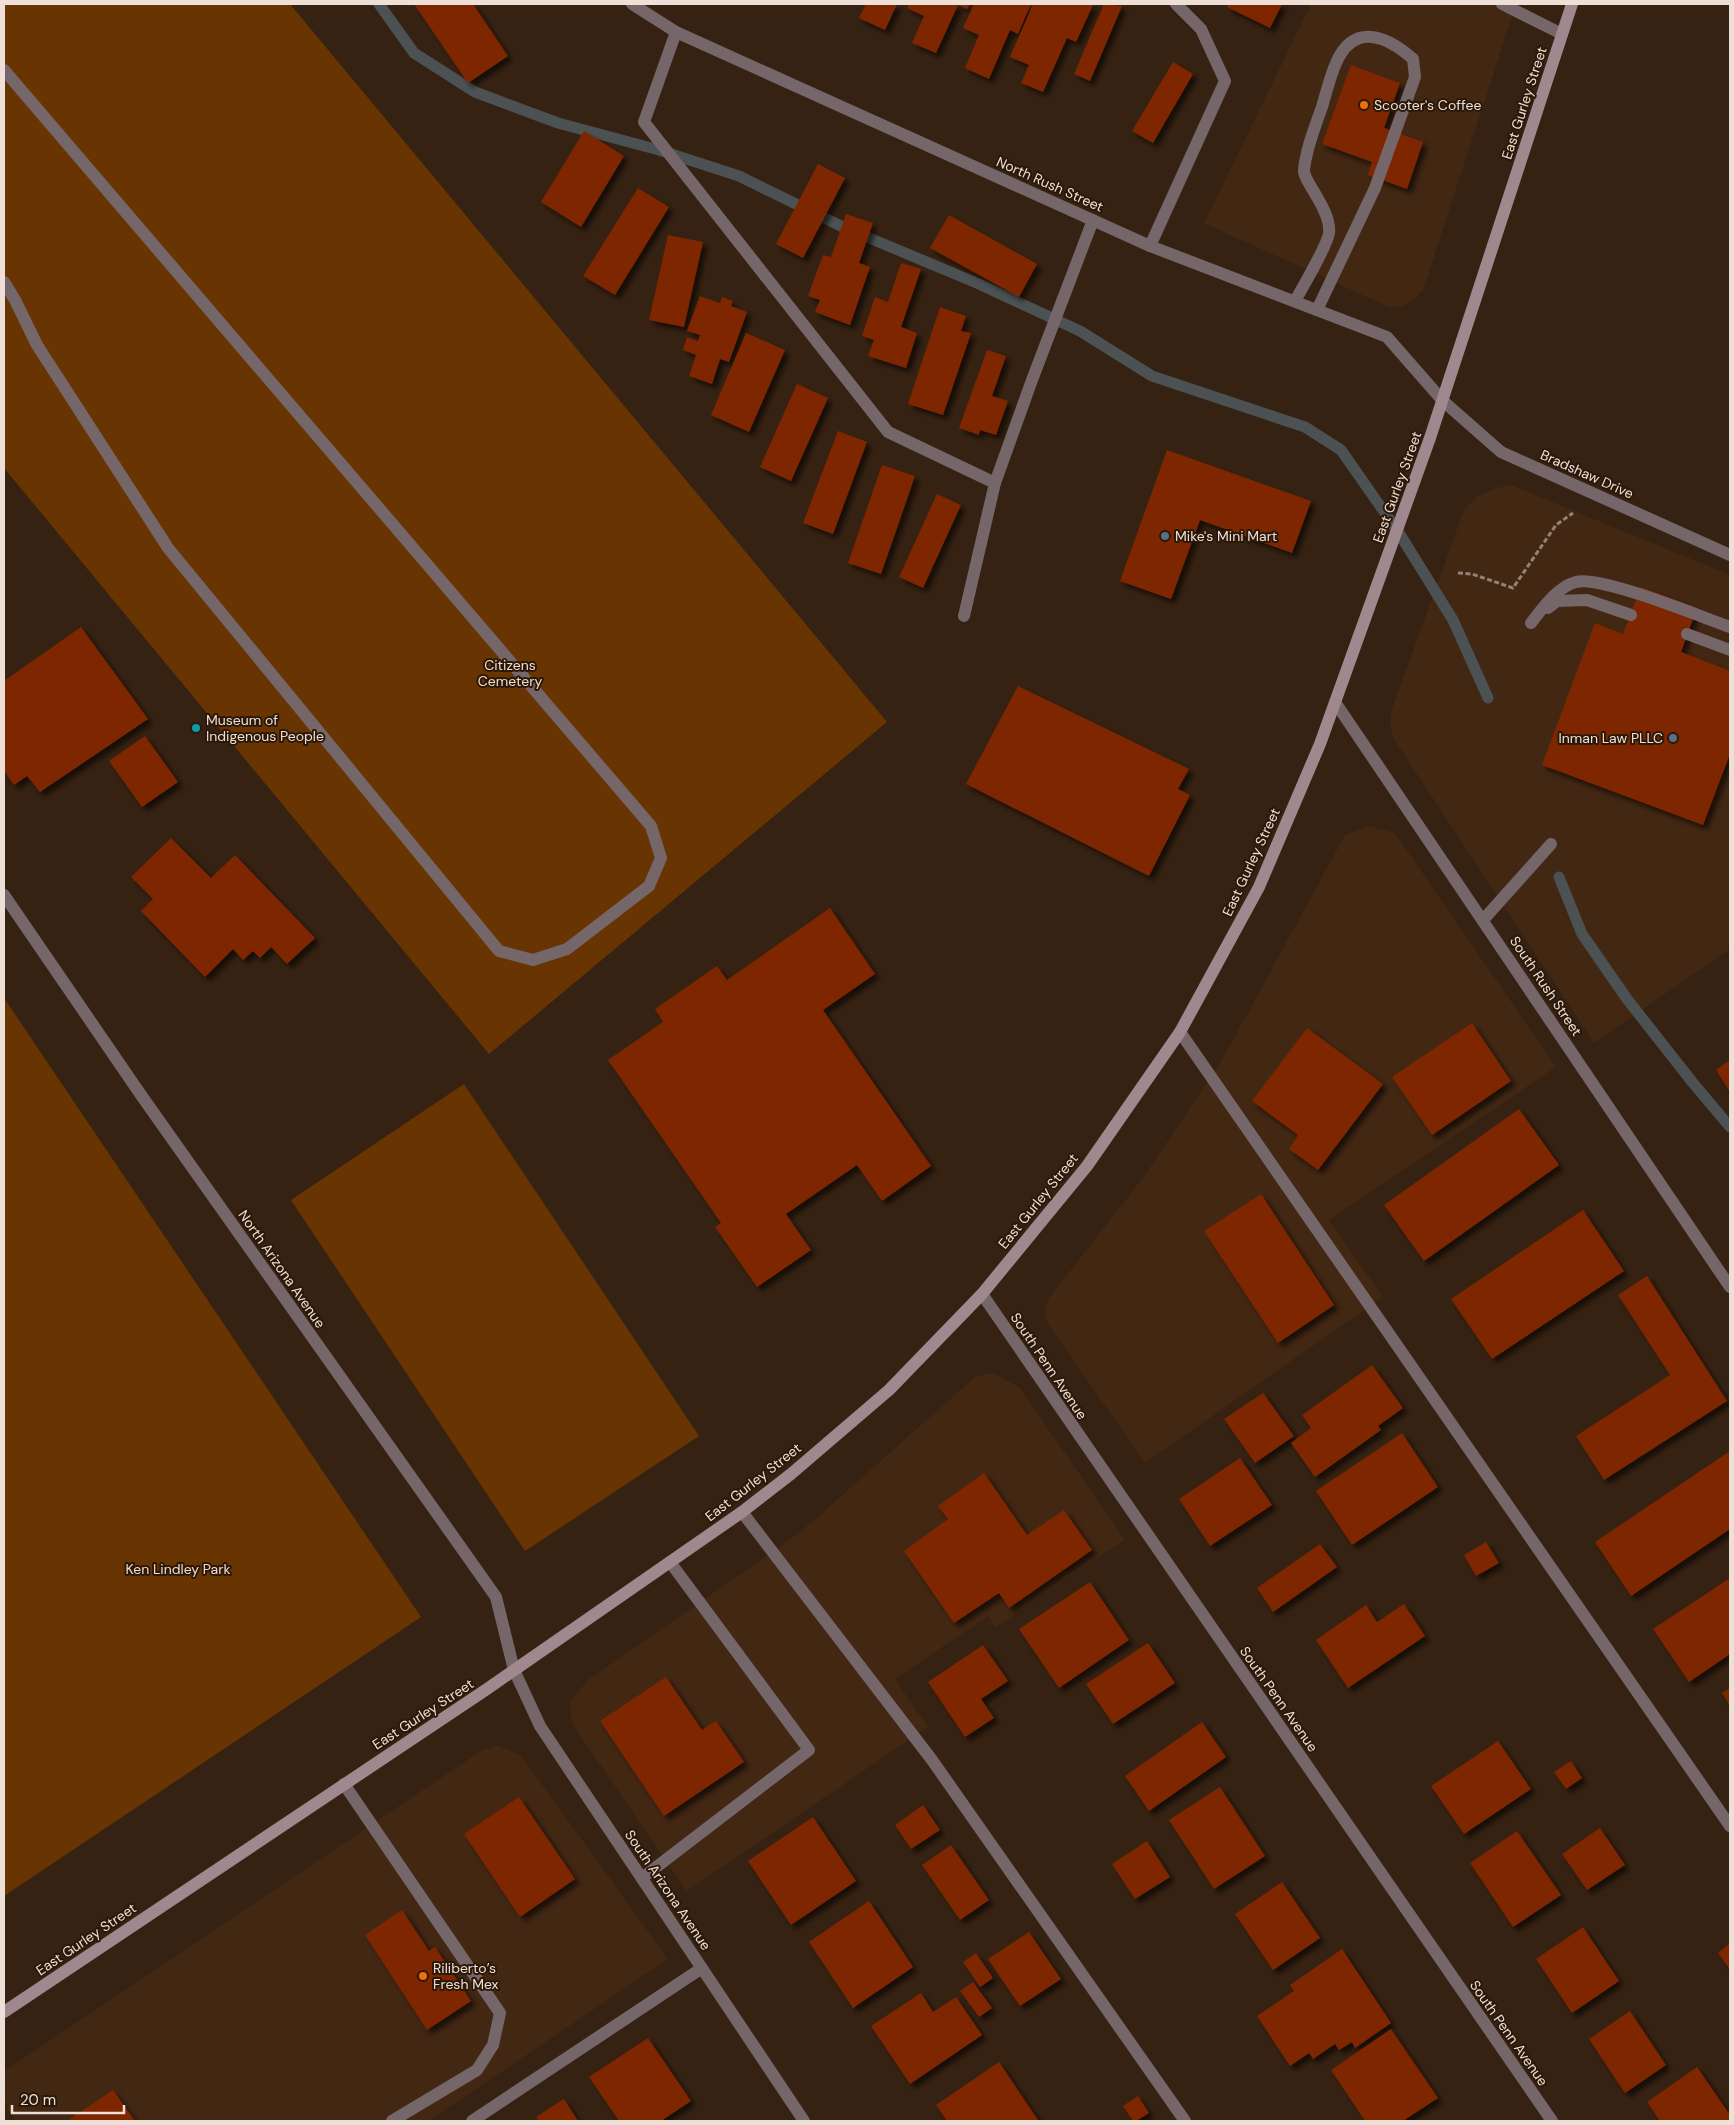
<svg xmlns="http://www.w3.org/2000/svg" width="1734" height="2125" viewBox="0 0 1734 2125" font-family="'DM Sans',sans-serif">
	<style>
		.built { fill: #422713 }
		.green { fill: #683502 }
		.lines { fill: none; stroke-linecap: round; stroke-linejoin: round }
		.stream { stroke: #4c5254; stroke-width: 11 }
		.building { fill: #7d2700; filter: url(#shadow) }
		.path { stroke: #938275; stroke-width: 3; stroke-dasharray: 5 2.5; stroke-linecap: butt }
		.service { stroke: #746669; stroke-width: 12 }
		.minor { stroke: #746669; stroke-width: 12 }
		.tertiary { stroke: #746669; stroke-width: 12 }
		.secondary { stroke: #9f898e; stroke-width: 12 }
		.food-dot { fill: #e8710a; stroke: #2c1808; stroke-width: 2 }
		.service-dot { fill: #5c6f8a; stroke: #2c1808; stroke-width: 2 }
		.culture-dot { fill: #0f9aa8; stroke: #2c1808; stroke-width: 2 }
		.labels { text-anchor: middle; stroke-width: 4; stroke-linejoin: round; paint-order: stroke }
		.street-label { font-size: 14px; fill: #eee0d6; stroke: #2c1808 }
		.poi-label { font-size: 14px; fill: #eee0d6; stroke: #2c1808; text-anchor: start }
		.park-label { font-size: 14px; fill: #f2dccd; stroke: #2c1808 }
	</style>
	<defs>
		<filter id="shadow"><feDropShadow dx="4.5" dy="4.5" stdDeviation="2.5" flood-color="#0009"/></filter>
	</defs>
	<rect width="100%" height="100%" fill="#362212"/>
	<g class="built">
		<polygon points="1311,4 1516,4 1423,291 1405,306 1389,307 1204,223"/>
		<polygon points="1511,485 1730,575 1730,949 1594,1043 1392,736 1390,721 1392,709 1464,510 1478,496 1497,488"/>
		<polygon points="1368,826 1395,833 1556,1067 1329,1220 1383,1297 1145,1463 1048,1324 1045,1311 1049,1298 1142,1179 1221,1062 1345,835"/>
		<polygon points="994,1373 1020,1388 1125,1540 996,1627 988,1616 895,1679 928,1727 687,1891 572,1724 570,1701 588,1680 778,1548 811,1523 976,1376"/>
		<polygon points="497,1746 520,1754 668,1959 429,2121 16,2121 8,2110 4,2095 4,2080 6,2070 481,1751"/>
	</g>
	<g class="green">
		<polygon points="4,4 290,4 887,722 489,1054 4,468"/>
		<polygon points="4,998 421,1617 4,1896"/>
		<polygon points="464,1084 699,1436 525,1551 291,1200"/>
	</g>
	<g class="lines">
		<g class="stream">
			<polyline points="379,4 414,53 475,92 558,123 659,150 739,176 843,227 979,284 1080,331 1152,376 1305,427 1341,450 1399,533 1453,620 1488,698"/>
			<polyline points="1559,877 1582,934 1627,999 1693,1083 1730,1127"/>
		</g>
	</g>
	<g class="building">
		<polygon points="414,4 473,4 508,56 468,83"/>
		<polygon points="866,4 897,4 885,30 859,18"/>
		<polygon points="909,4 970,4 967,9 958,5 936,53 912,43 924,16 907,8"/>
		<polygon points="974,4 1031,4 1018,34 1010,30 989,79 965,68 979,35 963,28"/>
		<polygon points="1033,4 1093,5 1076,42 1067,38 1043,92 1021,83 1029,65 1010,57"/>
		<polygon points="1104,4 1122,6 1090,81 1074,74"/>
		<polygon points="1228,4 1282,4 1270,28 1227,7"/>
		<polygon points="1173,62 1193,74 1153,143 1132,131"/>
		<polygon points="1351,65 1400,83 1384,128 1423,142 1407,189 1368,175 1372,162 1322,144"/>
		<polygon points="584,131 624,156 581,227 541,202"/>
		<polygon points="818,164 845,178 803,258 776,244"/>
		<polygon points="638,188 669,207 615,295 583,276"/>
		<polygon points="846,214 873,223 859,263 870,267 850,325 815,312 820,300 808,296 823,255 831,257"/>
		<polygon points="949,215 1037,264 1019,297 930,248"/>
		<polygon points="668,235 703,242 684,327 649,320"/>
		<polygon points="901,263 921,269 901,327 917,333 906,368 868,356 874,340 862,336 875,297 888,302"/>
		<polygon points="700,296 720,303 722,297 733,301 731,306 747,312 729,362 720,359 712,384 689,376 696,355 683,350 687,337 698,341 700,335 687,331"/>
		<polygon points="940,307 966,316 961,331 971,333 943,415 908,404"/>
		<polygon points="746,333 785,350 749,432 711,415"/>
		<polygon points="987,350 1006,356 992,396 1008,401 996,435 980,430 979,435 959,428"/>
		<polygon points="797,384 828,398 791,481 760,467"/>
		<polygon points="838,431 867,442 833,534 803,523"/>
		<polygon points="1167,450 1311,501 1292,553 1200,520 1171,599 1120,581"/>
		<polygon points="882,465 915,476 881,574 848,563"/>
		<polygon points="937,494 961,505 923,588 899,577"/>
		<polygon points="1641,587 1697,608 1681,652 1730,671 1730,754 1703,825 1542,765 1595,623 1623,634"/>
		<polygon points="81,627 148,719 40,792 27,776 14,785 4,771 4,681"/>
		<polygon points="1018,686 1189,769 1178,789 1190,795 1149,876 966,784"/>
		<polygon points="145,736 178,782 142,807 109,761"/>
		<polygon points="171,838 211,878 235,855 315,938 287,964 271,947 260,958 253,951 243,960 233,949 205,977 141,911 153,899 131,877"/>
		<polygon points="830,908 875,974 823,1010 931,1166 882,1201 857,1165 786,1214 811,1250 757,1287 715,1227 721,1223 608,1060 663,1022 655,1009 717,966 727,980"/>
		<polygon points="1472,1023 1511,1081 1432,1135 1392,1077"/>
		<polygon points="1307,1028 1383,1084 1318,1170 1289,1149 1298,1135 1252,1101"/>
		<polygon points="1730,1060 1730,1092 1716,1070"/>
		<polygon points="1519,1109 1559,1165 1424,1261 1384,1205"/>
		<polygon points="1261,1194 1334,1305 1278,1343 1204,1231"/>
		<polygon points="1583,1210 1624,1271 1492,1359 1451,1299"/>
		<polygon points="1647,1276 1727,1401 1604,1480 1576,1436 1670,1375 1618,1295"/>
		<polygon points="1372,1365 1403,1408 1378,1426 1381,1430 1315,1477 1291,1443 1311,1428 1302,1415"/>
		<polygon points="1263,1393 1294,1436 1255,1463 1224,1419"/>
		<polygon points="1402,1433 1438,1487 1352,1545 1316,1491"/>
		<polygon points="1730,1451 1730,1529 1631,1596 1595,1542"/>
		<polygon points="1240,1458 1272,1505 1210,1546 1179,1499"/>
		<polygon points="984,1473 1027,1535 1064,1510 1092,1550 1009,1608 999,1593 954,1623 904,1551 948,1519 938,1506"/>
		<polygon points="1486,1542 1499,1563 1476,1576 1464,1555"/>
		<polygon points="1320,1544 1337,1567 1273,1612 1257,1588"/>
		<polygon points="1730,1578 1730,1654 1689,1682 1653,1629"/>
		<polygon points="1090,1582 1129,1640 1059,1688 1019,1629"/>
		<polygon points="1404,1604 1425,1636 1348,1688 1316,1640 1366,1605 1377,1622"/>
		<polygon points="1148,1643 1175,1683 1113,1724 1086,1684"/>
		<polygon points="983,1645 1008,1681 981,1699 994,1718 965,1737 928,1682"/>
		<polygon points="666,1677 702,1730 716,1721 744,1762 664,1816 600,1721"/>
		<polygon points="1730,1688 1730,1706 1722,1693"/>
		<polygon points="1202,1722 1226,1757 1149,1811 1125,1776"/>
		<polygon points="1498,1741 1531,1789 1464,1834 1431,1786"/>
		<polygon points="1571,1761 1582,1778 1566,1789 1554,1772"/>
		<polygon points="1220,1787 1265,1856 1214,1889 1169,1820"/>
		<polygon points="519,1797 575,1879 520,1917 464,1834"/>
		<polygon points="923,1805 940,1830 911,1849 895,1825"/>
		<polygon points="813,1817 856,1881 791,1925 748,1861"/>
		<polygon points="1600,1828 1625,1865 1587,1890 1562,1854"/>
		<polygon points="1517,1831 1561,1895 1513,1927 1470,1863"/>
		<polygon points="1147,1841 1170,1877 1135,1899 1112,1864"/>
		<polygon points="951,1845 989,1900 960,1920 922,1865"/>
		<polygon points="1282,1882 1320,1938 1273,1970 1235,1914"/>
		<polygon points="869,1901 913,1967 853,2008 809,1942"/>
		<polygon points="402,1910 429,1951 435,1947 471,2001 427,2030 365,1935"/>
		<polygon points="1583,1927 1619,1981 1572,2013 1536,1959"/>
		<polygon points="1029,1932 1061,1979 1020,2006 988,1959"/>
		<polygon points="1730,1943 1730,1970 1718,1953"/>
		<polygon points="1342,1949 1391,2023 1355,2048 1352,2042 1339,2050 1335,2044 1313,2059 1309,2053 1290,2066 1257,2016 1294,1991 1290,1985"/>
		<polygon points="976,1953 993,1978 980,1987 963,1962"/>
		<polygon points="973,1982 992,2008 979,2017 960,1991"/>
		<polygon points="921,1993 933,2012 956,1997 982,2035 910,2084 871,2026"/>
		<polygon points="1630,2011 1666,2065 1625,2093 1589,2039"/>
		<polygon points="1391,2029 1438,2098 1403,2121 1365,2121 1331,2070"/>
		<polygon points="648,2038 691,2101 661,2121 619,2121 589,2077"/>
		<polygon points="999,2062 1038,2120 947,2121 936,2105"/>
		<polygon points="1697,2067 1730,2115 1730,2121 1660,2121 1647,2102"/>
		<polygon points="113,2090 135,2121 67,2121"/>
		<polygon points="1138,2096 1149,2113 1136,2121 1133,2121 1123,2106"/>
		<polygon points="564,2099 578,2121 539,2121 536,2117"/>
	</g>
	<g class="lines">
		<polyline class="path" points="1458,573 1472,574 1513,588 1556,525 1573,513"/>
		<g class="service">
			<polyline points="1502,4 1562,34"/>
			<polyline points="4,70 651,826 661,858 649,886 567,949 533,960 499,951 168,548 37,345 15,300 4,282"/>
			<path d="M 1295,301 C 1303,286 1327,247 1329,233 C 1332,211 1303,181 1304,170 C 1306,149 1315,127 1322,107 C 1326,93 1330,77 1336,63 C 1354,22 1387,36 1413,59 L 1415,77 L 1375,188 L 1317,310"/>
			<polyline points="1548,608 1557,601 1587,600 1631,615"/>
			<path d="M 1531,623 C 1542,609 1557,587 1576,582 C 1600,575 1701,617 1730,627"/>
			<polyline points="1687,634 1730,650"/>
			<polyline points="1483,920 1551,844"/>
			<polyline points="1180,1032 1730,1826"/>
			<polyline points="742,1512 932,1760 1185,2121"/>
			<polyline points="344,1784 500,2013 493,2045 477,2070 392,2121"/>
			<polyline points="642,1878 809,1750 670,1562"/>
			<polyline points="472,2121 702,1968"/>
		</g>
		<g class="minor">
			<polyline points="676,32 644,122 888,432 995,483"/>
			<polyline points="1150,246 1225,81 1201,29 1176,4"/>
			<polyline points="1443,401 1501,452 1730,555"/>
			<polyline points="964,616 995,483 1032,380 1093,220"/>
			<polyline points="1335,702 1730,1287"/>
			<polyline points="4,895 141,1095 496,1597 514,1670 540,1726 804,2121"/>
			<polyline points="982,1294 1552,2121"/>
		</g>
		<polyline class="tertiary" points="632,4 676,32 1150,246 1387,337 1443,401"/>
		<polyline class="secondary" points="4,2012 487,1689 742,1512 791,1474 889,1390 982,1294 1087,1166 1180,1032 1259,887 1320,744 1430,438 1572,4"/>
	</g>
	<g class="food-dot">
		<circle cx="1364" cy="105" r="5"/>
		<circle cx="423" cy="1976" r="5"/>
	</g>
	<g class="service-dot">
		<circle cx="1165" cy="536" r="5"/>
		<circle cx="1673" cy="738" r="5"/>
	</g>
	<circle class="culture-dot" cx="196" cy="728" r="5"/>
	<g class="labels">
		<g class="street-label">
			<text transform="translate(1524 103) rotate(-72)" y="5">East Gurley Street</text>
			<text transform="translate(1050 184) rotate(24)" y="5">North Rush Street</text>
			<text transform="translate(1587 474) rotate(24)" y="5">Bradshaw Drive</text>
			<text transform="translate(1397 487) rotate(-70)" y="5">East Gurley Street</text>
			<text transform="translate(1251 862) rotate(-65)" y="5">East Gurley Street</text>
			<text transform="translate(1546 986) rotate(56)" y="5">South Rush Street</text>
			<text transform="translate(1038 1201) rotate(-51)" y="5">East Gurley Street</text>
			<text transform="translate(282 1269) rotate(55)" y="5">North Arizona Avenue</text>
			<text transform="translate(1049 1366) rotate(56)" y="5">South Penn Avenue</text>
			<text transform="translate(753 1482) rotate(-38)" y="5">East Gurley Street</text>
			<text transform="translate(1279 1699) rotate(55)" y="5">South Penn Avenue</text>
			<text transform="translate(423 1714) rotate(-33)" y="5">East Gurley Street</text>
			<text transform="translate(668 1890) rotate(56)" y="5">South Arizona Avenue</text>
			<text transform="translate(86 1939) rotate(-34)" y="5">East Gurley Street</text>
			<text transform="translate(1509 2033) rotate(55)" y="5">South Penn Avenue</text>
		</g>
		<g class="poi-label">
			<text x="1374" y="110">Scooter's Coffee</text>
			<text x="1175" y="541">Mike's Mini Mart</text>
			<text x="206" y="725">Museum of<tspan x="206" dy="16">Indigenous People</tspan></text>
			<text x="1663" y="743" text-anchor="end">Inman Law PLLC</text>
			<text x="433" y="1973">Riliberto’s<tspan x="433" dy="16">Fresh Mex</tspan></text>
		</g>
		<g class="park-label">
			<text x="510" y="670">Citizens<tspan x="510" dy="16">Cemetery</tspan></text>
			<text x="178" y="1574">Ken Lindley Park</text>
		</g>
	</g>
	<rect width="1734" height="2125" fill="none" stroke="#eee0d6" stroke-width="10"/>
	<path d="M12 2105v8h112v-8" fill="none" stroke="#eee0d6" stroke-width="2.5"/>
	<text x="20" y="2105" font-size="15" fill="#eee0d6" stroke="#2c1808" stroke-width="4" paint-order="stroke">20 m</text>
</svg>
